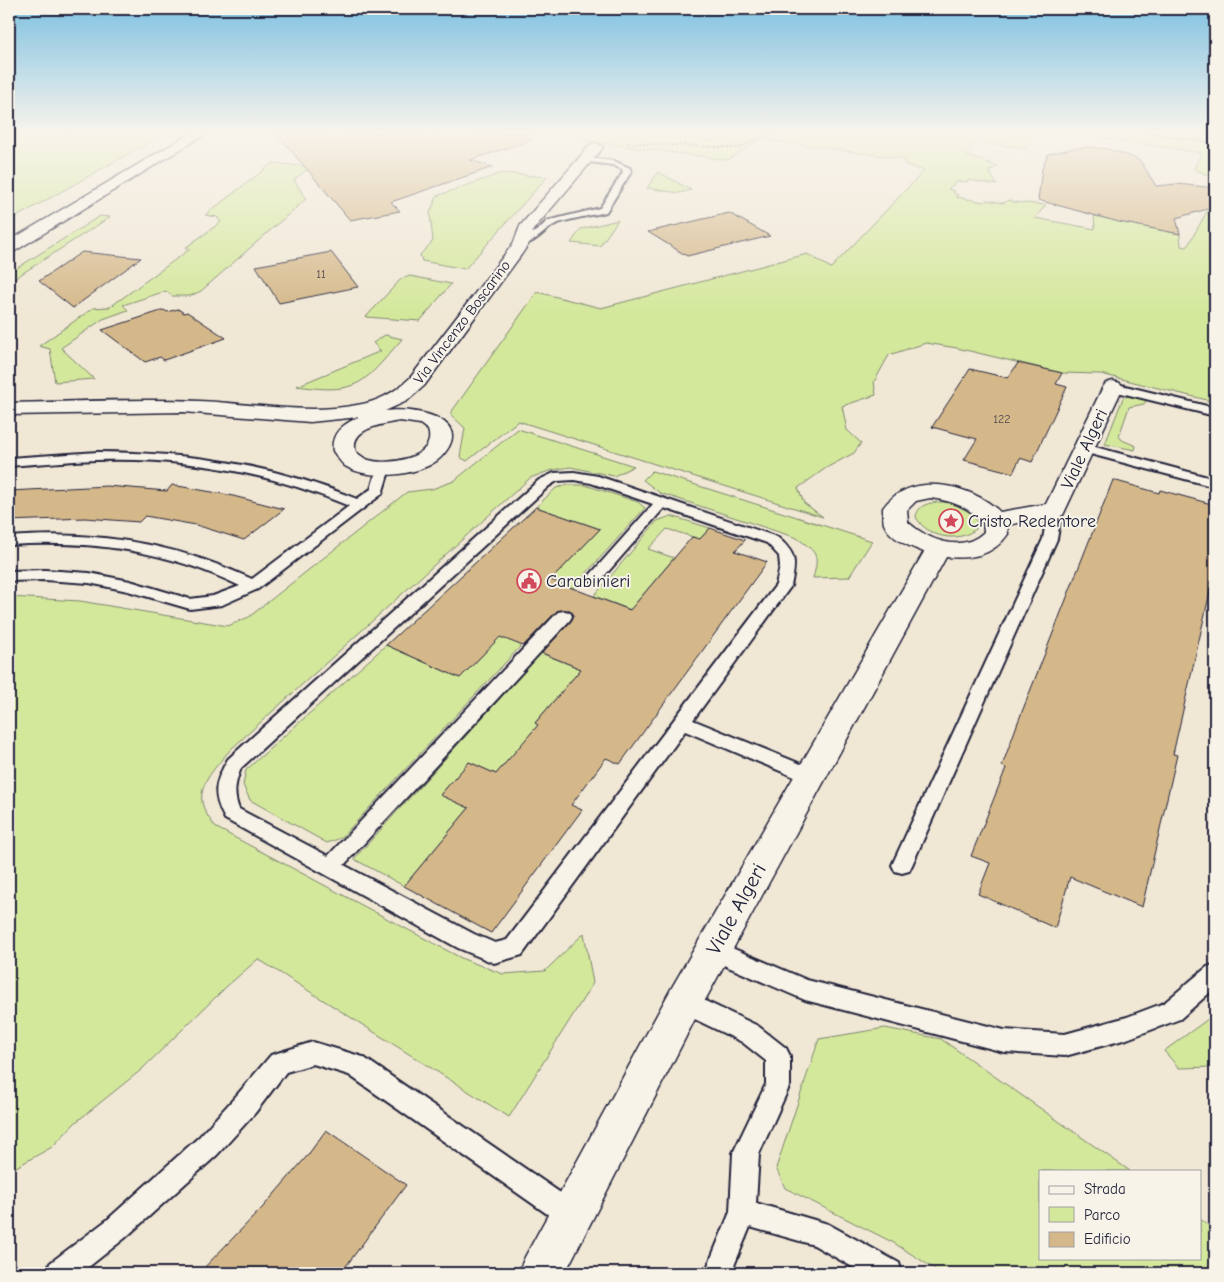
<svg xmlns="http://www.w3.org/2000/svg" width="1224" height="1282" viewBox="0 0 1224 1282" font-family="'Comic Neue',sans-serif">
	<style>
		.green { fill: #d4e89c; stroke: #7b856c }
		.building { fill: #d5b88a; stroke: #22223b }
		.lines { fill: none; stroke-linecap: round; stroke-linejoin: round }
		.lane-casing { stroke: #22223b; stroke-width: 4 }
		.street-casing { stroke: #22223b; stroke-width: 3 }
		.secondary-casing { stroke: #22223b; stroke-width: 3 }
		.path { stroke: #22223b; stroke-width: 2; stroke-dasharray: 2 2; stroke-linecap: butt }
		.lane { fill: #f7f3e8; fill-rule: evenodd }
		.street { fill: #f7f3e8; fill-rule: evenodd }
		.secondary { fill: #f7f3e8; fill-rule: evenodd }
		.labels { text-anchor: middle; stroke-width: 4; stroke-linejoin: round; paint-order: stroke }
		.far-number-label { font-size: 12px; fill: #4f484f }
		.far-street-label { font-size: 15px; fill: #22223b; stroke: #f7f3e8 }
		.street-label { font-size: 18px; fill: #22223b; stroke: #f7f3e8 }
		.poi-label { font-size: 18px; fill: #22223b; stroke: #f7f3e8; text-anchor: start }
		.near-street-label { font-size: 21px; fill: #22223b; stroke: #f7f3e8 }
	</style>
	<rect width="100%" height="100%" fill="#f0e7d5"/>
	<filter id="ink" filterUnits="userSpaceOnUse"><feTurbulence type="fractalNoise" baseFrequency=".02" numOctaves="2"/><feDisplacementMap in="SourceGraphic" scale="10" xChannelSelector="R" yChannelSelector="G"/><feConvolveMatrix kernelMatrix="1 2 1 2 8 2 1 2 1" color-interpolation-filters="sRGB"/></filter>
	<g filter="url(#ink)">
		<g class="green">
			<polygon points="18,133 59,133 101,137 107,134 145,133 144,135 160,136 9,221 9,138"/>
			<polygon points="584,133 647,133 710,141 744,133 1040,133 1025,148 977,142 965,155 998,166 989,171 997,185 969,180 966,182 957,181 948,189 955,191 953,193 958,195 956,197 984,202 987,200 1003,203 1010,200 1013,202 1046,205 1035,218 1095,229 1094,216 1180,234 1181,246 1187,247 1209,208 1215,210 1215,402 1101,374 1062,373 957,348 926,343 889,355 874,382 876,395 842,406 847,430 861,443 854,453 826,468 798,488 804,503 823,517 518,421 467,461 460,457 465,428 450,414 537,292 601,308 807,254 831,268 924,171 906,165 904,163 905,159 761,139 728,160 578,140"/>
			<polygon points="1090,133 1215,133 1215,167 1209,176 1194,169 1201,153 1097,137"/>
			<polygon points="273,163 318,168 305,171 294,180 306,199 201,291 190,296 172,296 166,291 123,305 128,310 103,319 61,348 94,379 55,382 50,349 39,346 93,308 110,307 190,249 185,248 221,222 217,217 205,215"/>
			<polygon points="658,172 691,190 679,193 647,188"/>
			<polygon points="502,173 547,177 465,269 422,261 420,255 433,241 430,213 437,196"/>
			<polygon points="100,216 110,217 9,282 9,273"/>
			<polygon points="618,220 600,246 571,243 581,229"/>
			<polygon points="410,276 451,284 420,321 366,317 401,279"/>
			<path d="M 385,335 L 402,339 C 363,384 359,395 297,386 L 381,351 L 373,343 Z"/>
			<polygon points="1129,396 1147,400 1144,404 1129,407 1119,436 1122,440 1136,446 1135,450 1105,444 1123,398"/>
			<path d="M 518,429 L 634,466 L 614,476 L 570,467 L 549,471 L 530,478 L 230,750 C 218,765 196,785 203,806 C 205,813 211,821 215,827 L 463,959 L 503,974 L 545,971 L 584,933 L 593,983 L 509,1117 L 258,959 L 226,987 L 141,1070 L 76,1122 L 52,1147 L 9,1171 L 9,597 L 80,601 L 228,626 L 249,617 L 407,492 L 432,489 L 454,481 Z"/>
			<path d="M 652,471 L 872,541 L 849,577 L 813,578 C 820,554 816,552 797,538 L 660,493 L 643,480 Z"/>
			<polygon points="568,485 585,485 638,502 645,508 573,588 551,580 600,529 536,507 556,488"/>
			<path d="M 943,502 C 958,504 978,509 977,528 C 959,544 927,538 916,517 C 918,504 931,502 943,502 Z"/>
			<polygon points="671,516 710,528 700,539 667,529 648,549 674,558 636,603 655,619 594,596 657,521"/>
			<polygon points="563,601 341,838 327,843 250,800 243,785 246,770 386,645 460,678 525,611"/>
			<polygon points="541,653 581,669 535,723 560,734 532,768 510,758 496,774 469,762 441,794 469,808 404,886 354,859"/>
			<polygon points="1215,1014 1215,1067 1179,1068 1164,1051"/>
			<polygon points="885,1028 941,1039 1130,1171 1040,1171 1040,1258 1200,1258 1200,1219 1215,1230 1215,1273 941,1273 894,1243 785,1188 776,1168 819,1039"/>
		</g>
		<g class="building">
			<polygon points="276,133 531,133 532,140 470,160 493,167 391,202 400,211 350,220"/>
			<polygon points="1089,147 1108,149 1135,158 1141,162 1156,186 1177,184 1215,188 1215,207 1176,218 1180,234 1119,222 1038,200 1042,169 1048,154 1075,148"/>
			<polygon points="729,213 770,236 687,256 648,232"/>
			<polygon points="82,252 141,258 73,308 39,281"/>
			<polygon points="331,252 358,287 279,303 256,266"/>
			<polygon points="178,309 184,313 187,312 226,338 164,360 160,357 145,362 102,330 164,310 167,312"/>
			<polygon points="1018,363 1062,373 1056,384 1067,387 1032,462 1020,458 1013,473 964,460 977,439 932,427 970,369 1008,378"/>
			<polygon points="1113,480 1159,493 1160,490 1215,505 1215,570 1173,754 1177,755 1142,907 1070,877 1055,928 978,894 990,863 971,856 1006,768 1002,766 1018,722"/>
			<polygon points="172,485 229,495 284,509 244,540 196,525 145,516 139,522 85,518 9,521 9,491 107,486 167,491"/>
			<polygon points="536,507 600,529 551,580 630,610 692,537 700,539 710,528 745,540 735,551 767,562 620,764 606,758 571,805 582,810 491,933 404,886 469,808 440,795 469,762 496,774 538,725 535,723 581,669 542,653 571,621 574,615 570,610 557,611 523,646 500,637 460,678 386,645"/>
			<polygon points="326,1130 406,1185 341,1273 199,1273 263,1207 308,1155"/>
		</g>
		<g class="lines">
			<g class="lane-casing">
				<g id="lane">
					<path d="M 582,157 L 614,161 L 630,168 L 631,172 L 606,212 C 594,215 561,220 552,226 C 543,232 532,246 519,244 L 519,240 L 538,230 L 547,221 L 600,208 L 623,172 L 622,169 L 612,165 L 582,161 Z"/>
					<polygon points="1113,383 1215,408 1215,416 1109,390 1107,387"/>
					<polygon points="1084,444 1215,479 1215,487 1079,451 1078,448 1079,445"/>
					<path d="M 98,452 C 190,453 271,464 357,499 L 371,489 L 378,465 L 383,464 L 390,468 L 382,494 L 258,589 L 222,605 L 190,609 L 128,591 L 89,583 L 45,580 L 9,581 L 9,571 L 45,570 L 89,573 L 130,581 L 190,599 L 213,596 L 240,586 C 166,550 90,540 9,545 L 9,537 C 94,530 175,543 252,579 L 349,506 C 268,472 184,457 96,460 C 67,461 38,464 9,466 L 9,458 Z"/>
					<path d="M 574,472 L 598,476 L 777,537 C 797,553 796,562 791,586 L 693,720 L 818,771 L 820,776 L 818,781 L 811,783 L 804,781 L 685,731 L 522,955 L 494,963 L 458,948 L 225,819 C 212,795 214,783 228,759 L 539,480 L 554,473 ZM 574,480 L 591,483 L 653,504 L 590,575 L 587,578 L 590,581 L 600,581 L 664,508 L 767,543 L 779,556 L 780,566 L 776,585 L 507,940 L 495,943 L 474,934 L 344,865 L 570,620 L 572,616 L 570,612 L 564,611 L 558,612 L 328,856 L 239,809 C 233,794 235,783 241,768 L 549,486 L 557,481 Z"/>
					<polygon points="1055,506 1062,510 1057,539 912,865 909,871 902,873 895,871 892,865 1043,539 1048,510"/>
					<polygon points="713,940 807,980 1004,1030 1065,1034 1127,1017 1164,1003 1207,967 1215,964 1215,988 1180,1019 1127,1039 1065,1056 1004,1052 805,1000 705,957 702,950 705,943"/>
					<polygon points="684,991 758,1026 786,1048 790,1056 790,1085 759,1154 756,1203 828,1224 899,1263 902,1273 863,1273 814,1245 750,1227 731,1273 705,1273 730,1212 733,1153 766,1084 766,1061 742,1042 676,1010 673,1002 676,994"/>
					<polygon points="313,1042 363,1057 581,1207 585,1216 581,1225 572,1229 563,1225 349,1075 313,1064 286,1072 255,1113 217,1155 125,1238 81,1273 47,1273 50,1263 107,1220 199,1137 237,1095 271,1055"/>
				</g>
			</g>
			<g class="street-casing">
				<g id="street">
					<path d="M 596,143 L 603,147 L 601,150 L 533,230 L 530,242 L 521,255 L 424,386 L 407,401 L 385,411 C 410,407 476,417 443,455 C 424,477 368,481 345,466 C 340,462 337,456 333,451 C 330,433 345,423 359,417 L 310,422 L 183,412 L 9,415 L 9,403 C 72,402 135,398 199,401 C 251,403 305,415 357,405 C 378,402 395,392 410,378 L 509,249 L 514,242 L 520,226 L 591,144 ZM 400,421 L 420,424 L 428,430 C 438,458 387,466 369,460 C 364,459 360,455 356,452 C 348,428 384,424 400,421 Z"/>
					<path d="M 1113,381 L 1120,383 L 1123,387 L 1063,515 L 1007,525 L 1008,534 C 993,556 971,559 946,557 L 697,1015 L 565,1273 L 518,1273 L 525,1257 L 671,989 L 924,552 C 911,547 890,539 884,524 C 883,520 883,513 883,508 C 910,470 971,484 1000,512 L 1046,504 L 1103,387 L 1106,383 ZM 930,498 C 952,501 967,506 983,522 L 984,532 C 961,554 928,540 908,522 L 907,510 L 916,501 Z"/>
				</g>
			</g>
			<g class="secondary-casing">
				<polygon id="secondary" points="191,133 207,133 15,251 9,253 9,241"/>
			</g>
			<g class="path">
				<polyline points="1146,133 1215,143"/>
				<polyline points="627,143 739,148 759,138 780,133"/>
			</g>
			<use href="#lane" class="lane"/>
			<use href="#street" class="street"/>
			<use href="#secondary" class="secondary"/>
		</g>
	</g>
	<linearGradient id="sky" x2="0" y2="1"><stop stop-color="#7fc1e2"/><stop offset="0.42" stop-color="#f8f4ec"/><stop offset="1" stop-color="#f8f4ec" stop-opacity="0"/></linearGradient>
	<rect width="1224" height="313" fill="url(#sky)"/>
	<defs>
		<g id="sight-ring" transform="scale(1.25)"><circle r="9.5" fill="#f7f3e8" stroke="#d1495b" stroke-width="1.5"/><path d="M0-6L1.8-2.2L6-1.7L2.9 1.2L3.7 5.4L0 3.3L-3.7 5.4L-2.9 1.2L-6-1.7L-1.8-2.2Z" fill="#d1495b"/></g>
		<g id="civic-ring" transform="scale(1.25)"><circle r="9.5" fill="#f7f3e8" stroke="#d1495b" stroke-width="1.5"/><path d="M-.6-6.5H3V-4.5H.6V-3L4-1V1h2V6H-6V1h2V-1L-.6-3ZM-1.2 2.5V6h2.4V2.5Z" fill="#d1495b"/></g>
	</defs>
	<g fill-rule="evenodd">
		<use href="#sight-ring" x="951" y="521"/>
		<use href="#civic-ring" x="529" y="581"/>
	</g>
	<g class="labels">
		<g class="far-number-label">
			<text x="321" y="278">11</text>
			<text x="1002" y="423">122</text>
		</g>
		<g class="far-street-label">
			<text transform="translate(462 322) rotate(-53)" y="5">Via Vincenzo Boscarino</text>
		</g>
		<g class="street-label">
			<text transform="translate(1084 449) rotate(-65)" y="6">Viale Algeri</text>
		</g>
		<g class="poi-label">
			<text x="968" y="527">Cristo Redentore</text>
			<text x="546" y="587">Carabinieri</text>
		</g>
		<g class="near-street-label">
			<text transform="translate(736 909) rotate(-61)" y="7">Viale Algeri</text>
		</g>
	</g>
	<rect width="1224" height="1282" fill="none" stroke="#f7f3e8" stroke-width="30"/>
	<rect x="15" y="15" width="1194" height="1252" fill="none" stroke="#22223b" stroke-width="2" filter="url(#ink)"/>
	<rect x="1039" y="1170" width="162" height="90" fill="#f7f3e8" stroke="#a29fa3"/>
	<rect x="1049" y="1186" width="25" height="8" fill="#f7f3e8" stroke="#a29fa3"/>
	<text x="1084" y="1194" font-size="15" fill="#22223b">Strada</text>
	<rect x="1049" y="1207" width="25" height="15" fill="#d4e89c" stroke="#a29fa3"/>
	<text x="1084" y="1220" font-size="15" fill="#22223b">Parco</text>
	<rect x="1049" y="1232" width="25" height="15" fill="#d5b88a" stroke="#a29fa3"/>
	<text x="1084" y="1244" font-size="15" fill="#22223b">Edificio</text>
</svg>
